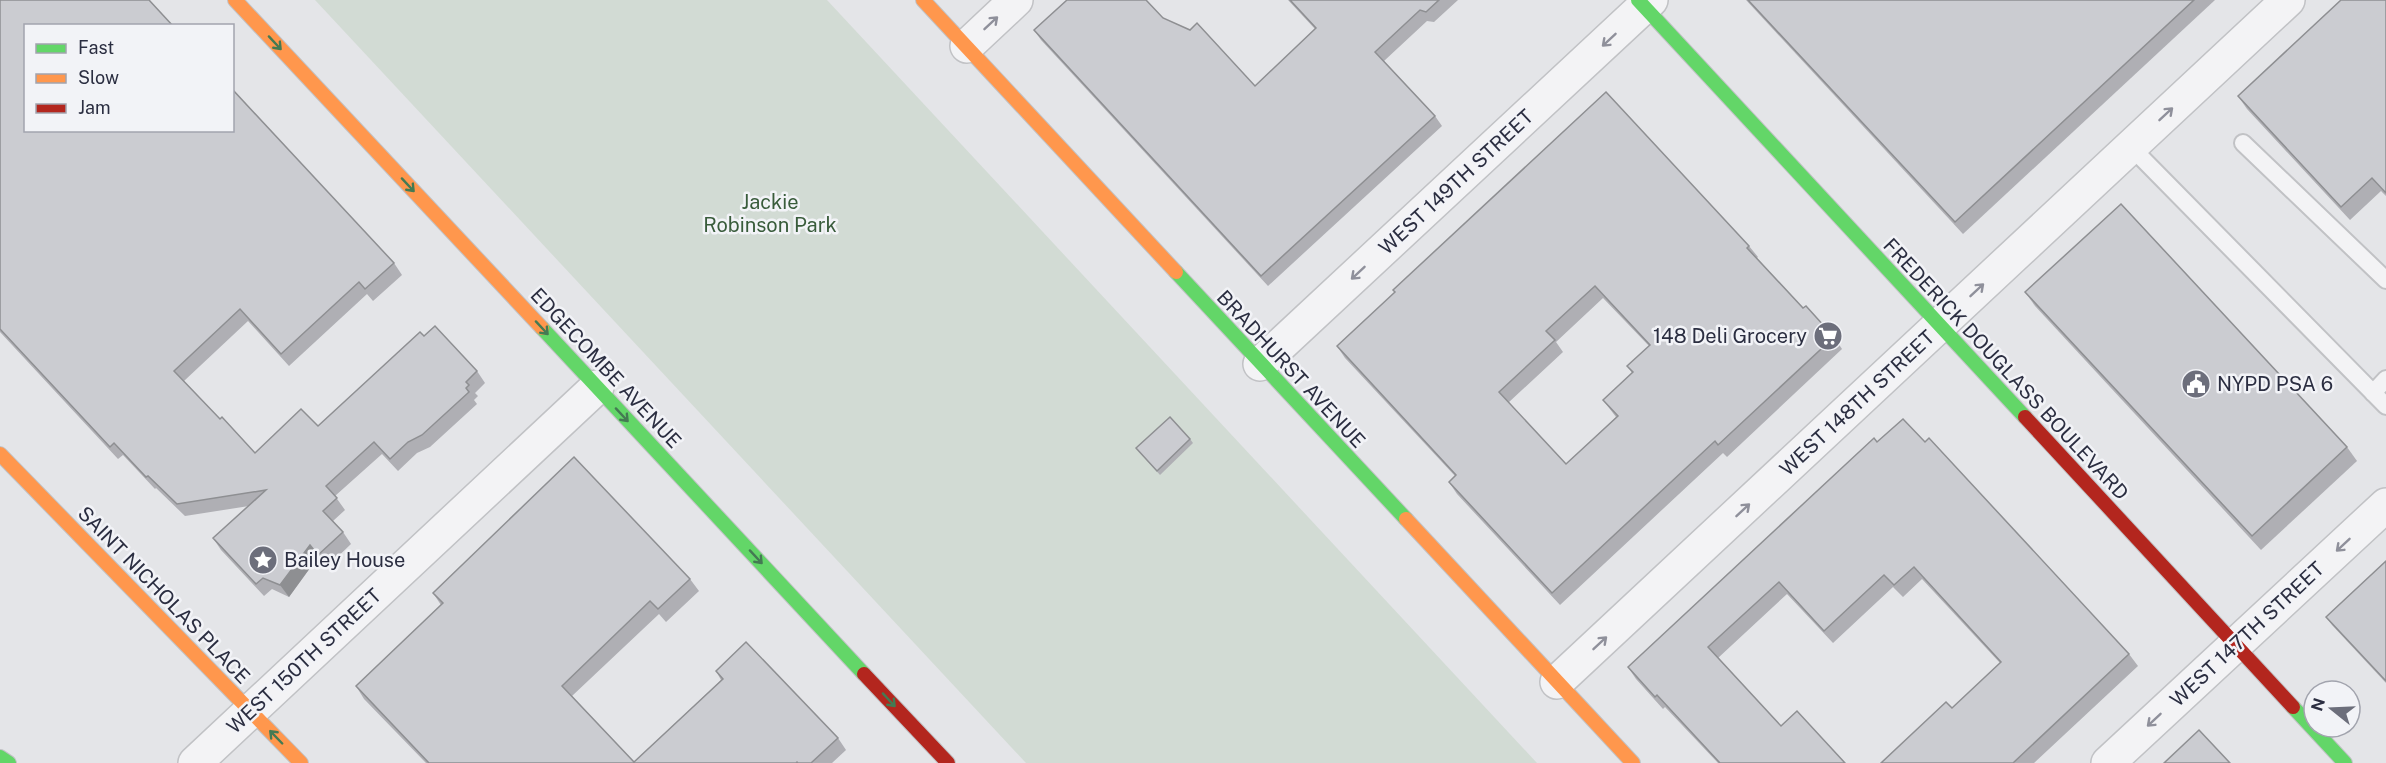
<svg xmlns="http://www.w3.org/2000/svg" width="2386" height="763" viewBox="0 0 2386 763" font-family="'Public Sans',sans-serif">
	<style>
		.green { fill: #d2dbd4 }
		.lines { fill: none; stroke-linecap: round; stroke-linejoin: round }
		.lane-casing { stroke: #c1c2c5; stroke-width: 20 }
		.street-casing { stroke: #c1c2c5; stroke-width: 36 }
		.fast-casing { stroke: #c1c2c5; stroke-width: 16 }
		.slow-casing { stroke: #c1c2c5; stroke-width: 16 }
		.jam-casing { stroke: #c1c2c5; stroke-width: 16 }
		.lane { stroke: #f3f3f5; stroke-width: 16 }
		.street { stroke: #f3f3f5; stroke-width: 33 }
		.fast { stroke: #63d668; stroke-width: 14 }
		.slow { stroke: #ff974d; stroke-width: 14 }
		.jam { stroke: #b3261e; stroke-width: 14 }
		.wall { fill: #afafb4; fill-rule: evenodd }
		.shaded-wall { fill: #8e8f92 }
		.building { fill: #cbccd1; stroke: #8e8f92; stroke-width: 1.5; fill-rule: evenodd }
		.oneway { stroke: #8f909b }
		.oneway2 { stroke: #447a53 }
		.labels { text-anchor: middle; stroke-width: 5; stroke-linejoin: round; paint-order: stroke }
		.street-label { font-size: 20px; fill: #2b2e41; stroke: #f2f3f7 }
		.park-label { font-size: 20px; fill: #395c3b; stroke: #f2f3f7 }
		.poi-label { font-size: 20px; fill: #2b2e41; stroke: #f2f3f7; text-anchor: start }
	</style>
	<rect width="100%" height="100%" fill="#e4e5e8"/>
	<polygon class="green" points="315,0 827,0 1537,763 1026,763"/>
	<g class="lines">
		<g class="lane-casing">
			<g id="lane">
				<polyline points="2243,143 2386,280"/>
				<polyline points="2131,147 2386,406"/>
				<polyline points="2373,393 2386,379"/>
			</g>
		</g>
		<g class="street-casing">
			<g id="street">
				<polyline points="967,46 1016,0"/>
				<polyline points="1260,364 1651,0"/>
				<polyline points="1557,682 2288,0"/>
				<polyline points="195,763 597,387"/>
				<polyline points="2108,763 2386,505"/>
			</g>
		</g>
		<g class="fast-casing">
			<g id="fast">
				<polyline points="1638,0 2025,417"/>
				<polyline points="1176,272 1406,519"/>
				<polyline points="542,328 864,674"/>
				<polyline points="2293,707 2345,763"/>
				<polyline points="0,757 9,763"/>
			</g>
		</g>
		<g class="slow-casing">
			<g id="slow">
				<polyline points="235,0 542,328"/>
				<polyline points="923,0 1176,272"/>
				<polyline points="0,454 301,763"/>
				<polyline points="1406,519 1633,763"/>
			</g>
		</g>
		<g class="jam-casing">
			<g id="jam">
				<polyline points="2025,417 2293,707"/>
				<polyline points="864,674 948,763"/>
			</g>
		</g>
		<use href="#lane" class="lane"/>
		<use href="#street" class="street"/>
		<use href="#fast" class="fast"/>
		<use href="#slow" class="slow"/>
		<use href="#jam" class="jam"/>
	</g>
	<g class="wall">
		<polygon points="0,0 394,263 402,275 373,301 367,294 289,366 248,321 184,381 220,419 255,453 318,426 424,336 477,371 485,383 475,393 478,396 474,400 477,404 430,447 417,453 398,471 382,454 335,496 345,510 333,521 343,532 351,544 327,567 318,557 289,597 272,589 264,596 221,550 213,538 249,506 185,516 156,488 155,489 123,455 118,459 0,332"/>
		<polygon points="1288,0 1458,0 1434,22 1427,21 1384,61 1435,116 1442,126 1268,286 1041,40 1034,30 1163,18 1255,86 1315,29"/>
		<polygon points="1746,0 2215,0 1963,234"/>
		<polygon points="2386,0 2386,196 2381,191 2350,220 2247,109 2238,96"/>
		<path d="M 1749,246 L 1758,257 L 1757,258 L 1803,308 L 1834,337 L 1842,349 L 1727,457 L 1723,453 L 1560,605 L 1457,494 L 1449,482 L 1455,476 L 1345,358 L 1337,346 ZM 1603,298 L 1649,346 L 1627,366 L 1632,373 L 1603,400 L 1616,417 L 1566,464 L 1508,403 L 1563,352 L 1556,342 Z"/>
		<polygon points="2025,292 2347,447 2357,461 2261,550 2035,306"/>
		<polygon points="1190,439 1193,443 1160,475 1136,448"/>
		<polygon points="1877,442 2129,654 2138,666 2034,763 1881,763 1952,708 2000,663 1922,579 1903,597 1893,587 1833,643 1787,594 1718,658 1781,726 1845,763 1718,763 1665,707 1663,709 1636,679 1628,667"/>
		<polygon points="2386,561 2386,683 2332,625 2326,617"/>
		<polygon points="690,579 699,591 666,622 659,614 572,696 634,762 721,680 716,671 838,738 846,750 832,763 426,763 364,699 356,686 441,605 433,593"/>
	</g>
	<polygon class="shaded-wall" points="310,545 318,557 289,597 280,585"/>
	<g class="building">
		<polygon points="0,0 149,0 173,26 26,26 26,130 232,130 232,89 394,263 365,289 359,282 281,354 240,309 174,371 220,419 222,417 255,453 301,409 318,426 420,332 424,336 435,326 477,371 466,382 469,385 466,388 469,392 422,435 408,442 390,459 374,442 326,486 337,498 323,511 343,532 318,555 310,545 280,585 263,578 256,584 213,538 266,490 177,504 148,476 146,477 114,443 110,447 0,329"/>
		<polygon points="1067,0 1146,0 1163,18 1190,30 1197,23 1255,86 1316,28 1290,0 1439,0 1426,12 1420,10 1375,52 1435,116 1261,276 1034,30"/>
		<polygon points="1748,0 2194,0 1955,222"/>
		<polygon points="2341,0 2386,0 2386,193 2372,178 2341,207 2238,96"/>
		<path d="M 1606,92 L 1749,246 L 1747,248 L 1803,308 L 1806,306 L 1834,337 L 1718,445 L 1715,441 L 1552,593 L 1449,482 L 1456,475 L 1337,346 L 1395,292 L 1393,290 ZM 1595,286 L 1650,345 L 1627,366 L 1633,372 L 1603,400 L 1618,416 L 1566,464 L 1499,392 L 1555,340 L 1546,331 Z"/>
		<polygon points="2121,204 2347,447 2252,536 2025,292"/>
		<polygon points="1170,417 1190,439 1157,471 1136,448"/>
		<polygon points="1903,419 1925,442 1929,438 2129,654 2013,763 1881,763 1946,702 1952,708 2001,662 1914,567 1894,585 1884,575 1824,631 1779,582 1708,647 1781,726 1797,711 1845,763 1720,763 1657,695 1655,697 1628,667 1874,438 1877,442"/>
		<polygon points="574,457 690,579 658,609 650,601 562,686 634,762 723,679 716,671 746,642 838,738 811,763 798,763 797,762 796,763 429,763 356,686 443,603 433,593"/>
		<polygon points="2386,561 2386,681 2326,617"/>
		<polygon points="2199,730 2230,763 2164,763"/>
	</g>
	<defs><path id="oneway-shaft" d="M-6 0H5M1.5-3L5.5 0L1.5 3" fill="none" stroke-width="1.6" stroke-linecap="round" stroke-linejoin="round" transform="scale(1.5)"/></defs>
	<g class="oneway">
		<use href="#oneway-shaft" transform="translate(991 23) rotate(-43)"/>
		<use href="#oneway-shaft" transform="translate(1609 40) rotate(137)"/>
		<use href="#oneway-shaft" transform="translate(2166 114) rotate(-43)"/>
		<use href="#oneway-shaft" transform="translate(1358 273) rotate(137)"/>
		<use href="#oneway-shaft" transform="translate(1977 290) rotate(-43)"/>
		<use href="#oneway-shaft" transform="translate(1743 510) rotate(-43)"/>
		<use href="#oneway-shaft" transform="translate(2343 545) rotate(137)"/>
		<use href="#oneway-shaft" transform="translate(1600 643) rotate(-43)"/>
		<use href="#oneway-shaft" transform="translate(2154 720) rotate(137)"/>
	</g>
	<g class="oneway2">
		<use href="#oneway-shaft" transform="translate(275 43) rotate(47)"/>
		<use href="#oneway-shaft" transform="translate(408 185) rotate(47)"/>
		<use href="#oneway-shaft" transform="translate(542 328) rotate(47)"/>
		<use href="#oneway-shaft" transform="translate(622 415) rotate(47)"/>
		<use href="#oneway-shaft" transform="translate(756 557) rotate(47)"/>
		<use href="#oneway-shaft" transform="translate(889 700) rotate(47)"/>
		<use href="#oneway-shaft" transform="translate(276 737) rotate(-134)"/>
	</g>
	<defs>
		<g id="supermarket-disc" transform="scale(1.5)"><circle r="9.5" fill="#6c6e7b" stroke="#f2f3f7"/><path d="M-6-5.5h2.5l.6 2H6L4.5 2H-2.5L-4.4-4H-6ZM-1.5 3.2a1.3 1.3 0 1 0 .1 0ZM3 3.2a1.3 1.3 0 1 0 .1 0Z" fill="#fff"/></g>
		<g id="civic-disc" transform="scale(1.5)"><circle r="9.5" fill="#6c6e7b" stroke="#f2f3f7"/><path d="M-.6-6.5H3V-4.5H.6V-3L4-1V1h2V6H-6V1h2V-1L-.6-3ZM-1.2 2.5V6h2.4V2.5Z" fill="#fff"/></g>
		<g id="sight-disc" transform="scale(1.5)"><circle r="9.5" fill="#6c6e7b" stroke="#f2f3f7"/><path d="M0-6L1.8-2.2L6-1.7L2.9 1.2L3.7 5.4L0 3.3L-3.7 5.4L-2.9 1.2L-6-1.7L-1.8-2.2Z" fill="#fff"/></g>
	</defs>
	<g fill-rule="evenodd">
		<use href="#supermarket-disc" x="1828" y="336"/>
		<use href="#civic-disc" x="2196" y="384"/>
		<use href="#sight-disc" x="263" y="560"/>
	</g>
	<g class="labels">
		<g class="street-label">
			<text transform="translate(1456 182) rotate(-43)" y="7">WEST 149TH STREET</text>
			<text transform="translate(606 368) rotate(47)" y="7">EDGECOMBE AVENUE</text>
			<text transform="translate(1291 369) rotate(47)" y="7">BRADHURST AVENUE</text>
			<text transform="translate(2006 369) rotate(47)" y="7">FREDERICK DOUGLASS BOULEVARD</text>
			<text transform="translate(1857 403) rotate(-43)" y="7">WEST 148TH STREET</text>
			<text transform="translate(164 595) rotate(46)" y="7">SAINT NICHOLAS PLACE</text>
			<text transform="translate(2247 634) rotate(-43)" y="7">WEST 147TH STREET</text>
			<text transform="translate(304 661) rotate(-43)" y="7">WEST 150TH STREET</text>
		</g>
		<g class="park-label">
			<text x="770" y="209">Jackie<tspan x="770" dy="23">Robinson Park</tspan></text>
		</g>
		<g class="poi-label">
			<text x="1807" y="343" text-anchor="end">148 Deli Grocery</text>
			<text x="2217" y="391">NYPD PSA 6</text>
			<text x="284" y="567">Bailey House</text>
		</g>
	</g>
	<rect x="24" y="24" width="210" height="108" fill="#f2f3f7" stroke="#a2a4ae" stroke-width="1.5"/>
	<rect x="36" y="44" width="30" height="9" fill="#63d668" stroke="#a2a4ae" stroke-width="1.5"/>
	<text x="78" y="54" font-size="18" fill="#2b2e41">Fast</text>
	<rect x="36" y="74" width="30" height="9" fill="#ff974d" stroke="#a2a4ae" stroke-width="1.5"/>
	<text x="78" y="84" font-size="18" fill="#2b2e41">Slow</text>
	<rect x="36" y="104" width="30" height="9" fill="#b3261e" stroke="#a2a4ae" stroke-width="1.5"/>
	<text x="78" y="114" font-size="18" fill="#2b2e41">Jam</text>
	<g transform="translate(2332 709) rotate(288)"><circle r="28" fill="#f2f3f7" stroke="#a2a4ae" stroke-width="1.5"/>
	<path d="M0-4.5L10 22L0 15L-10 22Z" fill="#6c6e7b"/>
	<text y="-9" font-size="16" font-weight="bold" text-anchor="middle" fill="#2b2e41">N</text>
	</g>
</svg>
